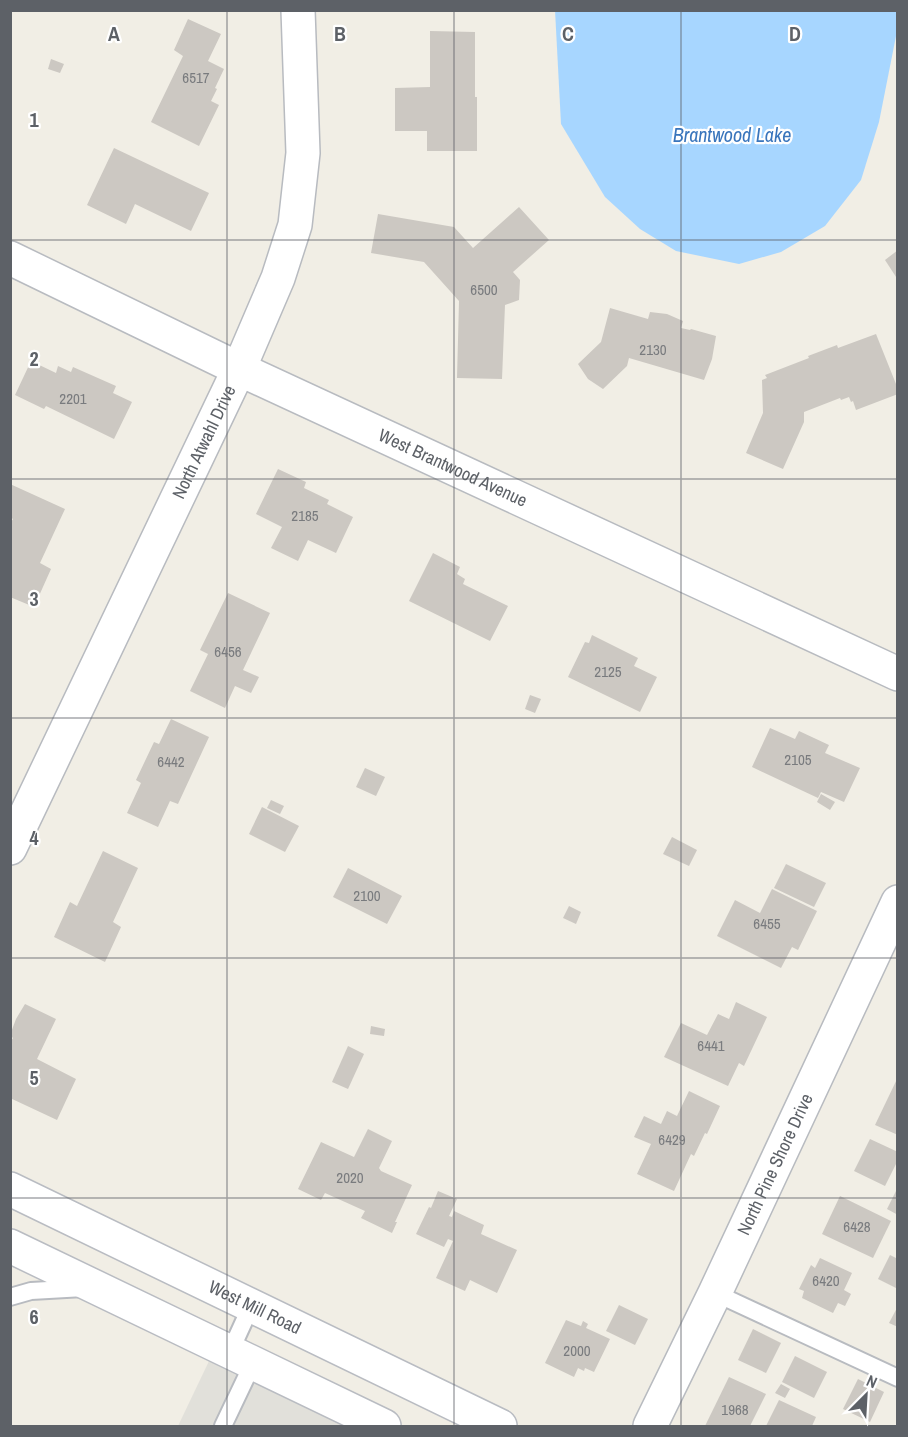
<svg xmlns="http://www.w3.org/2000/svg" width="908" height="1437" viewBox="0 0 908 1437" font-family="'Archivo Narrow',sans-serif">
	<style>
		.industrial { fill: #e1e0da }
		.water { fill: #a7d6ff }
		.building { fill: #ccc8c2 }
		.lines { fill: none; stroke-linecap: round; stroke-linejoin: round }
		.lane-casing { stroke: #b8bbc0; stroke-width: 20 }
		.street-casing { stroke: #b8bbc0; stroke-width: 36 }
		.secondary-casing { stroke: #b9bcc2; stroke-width: 36 }
		.lane { stroke: #fff; stroke-width: 16 }
		.street { stroke: #fff; stroke-width: 33 }
		.secondary { stroke: #fff; stroke-width: 33 }
		.grid { fill: none; stroke: #5d6167; stroke-width: 1.5; stroke-opacity: 0.55 }
		.labels { text-anchor: middle; stroke-width: 4.5; stroke-linejoin: round; paint-order: stroke }
		.number-label { font-size: 15px; fill: #797b7e }
		.street-label { font-size: 18px; fill: #5d6167; stroke: #fff }
		.water-label { font-size: 20px; font-style: italic; fill: #3975bc; stroke: #fff }
		.grid-label { font-size: 20px; text-anchor: middle; font-weight: bold; fill: #5d6167; stroke: #fff; stroke-width: 4.5; stroke-linejoin: round; paint-order: stroke }
	</style>
	<rect width="100%" height="100%" fill="#f1eee5"/>
	<polygon class="industrial" points="210,1359 350,1426 178,1426"/>
	<polygon class="water" points="555,10 897,11 897,31 879,122 861,180 825,226 781,252 739,264 676,251 640,229 605,197 561,124"/>
	<g class="building">
		<polygon points="188,19 221,34 208,61 224,69 215,88 217,89 211,101 219,105 199,146 151,122 183,56 174,50"/>
		<polygon points="430,31 475,32 475,97 477,97 477,151 427,151 427,131 395,131 395,88 430,87"/>
		<polygon points="51,59 64,64 60,73 48,69"/>
		<polygon points="114,148 209,193 191,231 135,204 126,224 87,205"/>
		<polygon points="519,207 549,240 513,272 520,280 519,300 505,305 502,379 457,378 459,301 424,262 371,253 378,214 454,227 473,248"/>
		<polygon points="898,250 898,280 885,260"/>
		<polygon points="610,308 648,319 650,312 667,314 683,321 681,328 690,330 691,329 716,336 712,359 704,380 629,358 627,366 603,389 588,379 578,364 601,342"/>
		<polygon points="876,334 898,389 898,394 856,410 853,401 851,402 849,397 841,400 840,398 804,412 804,422 783,469 746,453 763,413 762,380 767,378 765,375 809,358 808,356 837,345 838,348"/>
		<polygon points="31,361 56,373 58,366 71,372 73,367 116,386 113,393 132,402 114,439 46,406 44,409 15,395"/>
		<polygon points="278,469 306,482 304,488 329,500 327,504 353,517 336,553 308,540 298,561 271,548 282,527 256,514"/>
		<polygon points="10,484 65,509 40,563 51,569 34,607 10,597 10,524 13,519 10,517"/>
		<polygon points="433,553 460,567 457,574 465,579 463,584 508,606 490,641 409,601"/>
		<polygon points="228,593 270,613 243,670 259,677 251,693 235,686 225,708 190,691 208,654 200,650"/>
		<polygon points="592,635 638,658 634,666 657,677 640,712 568,677 585,642 589,643"/>
		<polygon points="530,695 541,699 535,713 525,709"/>
		<polygon points="171,719 209,737 178,804 170,801 158,827 127,813 141,783 136,780 154,742 159,744"/>
		<polygon points="770,728 795,739 799,731 829,745 825,753 860,768 844,802 821,792 818,798 752,767"/>
		<polygon points="365,768 385,777 376,796 356,787"/>
		<polygon points="821,794 835,802 830,810 817,802"/>
		<polygon points="271,800 284,806 280,814 267,808"/>
		<polygon points="262,807 299,826 285,852 249,834"/>
		<polygon points="672,837 697,850 689,866 663,854"/>
		<polygon points="103,851 138,868 113,922 121,927 105,962 54,937 70,902 77,906"/>
		<polygon points="786,864 826,883 814,907 774,888"/>
		<polygon points="348,868 402,896 387,924 333,897"/>
		<polygon points="772,889 817,911 798,950 792,947 781,968 717,936 735,900 760,913"/>
		<polygon points="569,906 581,912 576,924 563,918"/>
		<polygon points="736,1002 767,1017 744,1066 739,1063 728,1086 664,1057 681,1023 707,1035 718,1014 729,1019"/>
		<polygon points="25,1004 56,1019 37,1059 76,1079 57,1120 10,1098 10,1043 13,1038 10,1035 16,1019"/>
		<polygon points="371,1026 385,1029 384,1036 370,1034"/>
		<polygon points="348,1046 364,1054 348,1089 332,1082"/>
		<polygon points="898,1077 898,1135 875,1125"/>
		<polygon points="689,1091 720,1106 707,1134 705,1133 694,1156 691,1154 674,1191 637,1174 651,1144 634,1137 644,1116 661,1124 667,1111 677,1116"/>
		<polygon points="368,1129 392,1141 379,1168 381,1171 412,1185 395,1222 397,1222 392,1233 361,1218 365,1211 325,1193 321,1200 298,1189 321,1142 354,1157"/>
		<polygon points="870,1139 898,1152 898,1160 885,1186 854,1171"/>
		<polygon points="898,1187 898,1215 887,1209"/>
		<polygon points="438,1191 457,1199 449,1216 452,1217 454,1211 484,1225 481,1234 517,1250 497,1293 470,1280 465,1291 436,1278 453,1241 448,1239 444,1247 416,1234 429,1207 431,1208"/>
		<polygon points="840,1196 891,1221 873,1258 822,1234"/>
		<polygon points="890,1255 898,1259 898,1289 878,1279"/>
		<polygon points="820,1258 852,1273 844,1290 851,1294 845,1306 838,1303 833,1313 802,1298 804,1291 799,1289 811,1265 815,1268"/>
		<polygon points="619,1305 648,1319 635,1345 606,1331"/>
		<polygon points="898,1306 898,1327 889,1323"/>
		<polygon points="566,1320 581,1326 583,1321 588,1324 586,1328 610,1339 594,1372 585,1368 584,1371 578,1368 574,1377 545,1363"/>
		<polygon points="753,1329 781,1343 766,1373 738,1360"/>
		<polygon points="795,1356 827,1372 814,1398 782,1382"/>
		<polygon points="729,1377 766,1394 750,1426 705,1426"/>
		<polygon points="858,1379 884,1392 870,1422 843,1409"/>
		<polygon points="781,1384 790,1389 785,1398 775,1393"/>
		<polygon points="779,1400 816,1417 812,1426 766,1426"/>
	</g>
	<g class="lines">
		<g class="lane-casing">
			<g id="lane">
				<polyline points="715,1293 898,1378"/>
				<polyline points="10,1297 31,1291 84,1288"/>
				<polyline points="230,1352 251,1306"/>
				<polyline points="223,1426 253,1363"/>
			</g>
		</g>
		<g class="street-casing">
			<g id="street">
				<path id="s1" d="M 10,258 L 239,369 L 898,674"/>
				<path id="s2" d="M 10,848 L 239,369 L 278,278 L 295,225 L 303,153 L 298,10"/>
				<path id="s3" d="M 650,1426 L 715,1293 L 898,902"/>
			</g>
		</g>
		<g class="secondary-casing">
			<g id="secondary">
				<path id="s4" d="M 10,1189 L 500,1426"/>
				<polyline points="10,1246 384,1426"/>
			</g>
		</g>
		<use href="#lane" class="lane"/>
		<use href="#street" class="street"/>
		<use href="#secondary" class="secondary"/>
	</g>
	<path class="grid" d="M 227,10 L 227,1426M 454,10 L 454,1426M 681,10 L 681,1426M 10,240 L 898,240M 10,479 L 898,479M 10,718 L 898,718M 10,958 L 898,958M 10,1198 L 898,1198"/>
	<g class="labels">
		<g class="number-label">
			<text x="196" y="83">6517</text>
			<text x="484" y="295">6500</text>
			<text x="653" y="355">2130</text>
			<text x="73" y="404">2201</text>
			<text x="305" y="521">2185</text>
			<text x="228" y="657">6456</text>
			<text x="608" y="677">2125</text>
			<text x="798" y="765">2105</text>
			<text x="171" y="767">6442</text>
			<text x="367" y="901">2100</text>
			<text x="767" y="929">6455</text>
			<text x="711" y="1051">6441</text>
			<text x="672" y="1145">6429</text>
			<text x="350" y="1183">2020</text>
			<text x="857" y="1232">6428</text>
			<text x="826" y="1286">6420</text>
			<text x="577" y="1356">2000</text>
			<text x="735" y="1415">1968</text>
		</g>
		<g class="street-label">
			<text dy="6" stroke="none"><textPath href="#s2" startOffset="450">North Atwahl Drive</textPath></text>
			<text dy="6" stroke="none"><textPath href="#s1" startOffset="490">West Brantwood Avenue</textPath></text>
			<text dy="6" stroke="none"><textPath href="#s3" startOffset="290">North Pine Shore Drive</textPath></text>
			<text dy="6" stroke="none"><textPath href="#s4" startOffset="272">West Mill Road</textPath></text>
		</g>
		<g class="water-label">
			<text x="732" y="142">Brantwood Lake</text>
		</g>
	</g>
	<g class="grid-label">
		<text x="114" y="41">A</text>
		<text x="340" y="41">B</text>
		<text x="568" y="41">C</text>
		<text x="795" y="41">D</text>
		<text x="34" y="127">1</text>
		<text x="34" y="366">2</text>
		<text x="34" y="606">3</text>
		<text x="34" y="845">4</text>
		<text x="34" y="1085">5</text>
		<text x="34" y="1324">6</text>
	</g>
	<rect width="908" height="1437" fill="none" stroke="#5d6167" stroke-width="24"/>
	<g transform="translate(866 1395) rotate(24)" stroke="#ffffff" stroke-width="4.5" paint-order="stroke">
	<path d="M0-4.5L10 22L0 15L-10 22Z" fill="#5d6167"/>
	<text y="-9" font-size="16" font-weight="bold" text-anchor="middle" fill="#5d6167">N</text>
	</g>
</svg>
